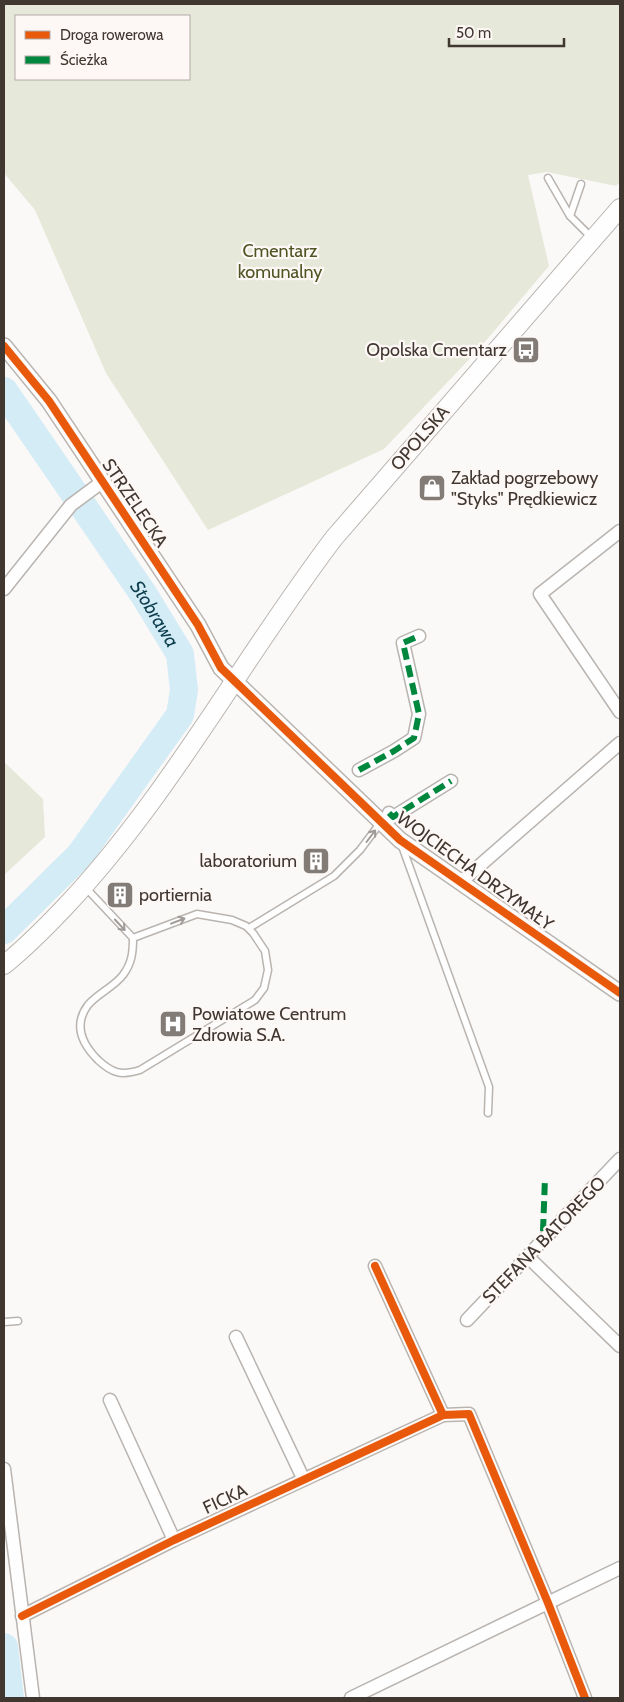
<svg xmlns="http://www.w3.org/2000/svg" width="624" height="1702" viewBox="0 0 624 1702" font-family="Cabin,sans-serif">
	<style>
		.green { fill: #e6e8d9; fill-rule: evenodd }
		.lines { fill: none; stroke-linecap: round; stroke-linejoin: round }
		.river { stroke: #d4ecf6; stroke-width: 28 }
		.service-casing { stroke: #b9b4b0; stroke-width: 9 }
		.minor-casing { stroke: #b9b4b0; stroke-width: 15 }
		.tertiary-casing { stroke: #b9b4b0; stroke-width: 18 }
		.secondary-casing { stroke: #b9b4b0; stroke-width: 20 }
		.service { stroke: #fefefe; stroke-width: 6 }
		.minor { stroke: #fefefe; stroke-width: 12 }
		.tertiary { stroke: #fefefe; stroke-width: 15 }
		.secondary { stroke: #fefefe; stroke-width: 18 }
		.quiet { stroke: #00873e; stroke-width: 6; stroke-dasharray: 12 6; stroke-linecap: butt }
		.cycleway-casing { stroke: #fdf8f5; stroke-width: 11 }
		.cycleway { stroke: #e8590c; stroke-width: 8 }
		.oneway { stroke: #a09a98 }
		.labels { text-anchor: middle; stroke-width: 4.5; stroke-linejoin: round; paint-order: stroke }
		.park-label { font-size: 18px; fill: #4e5523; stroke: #fdf8f5 }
		.poi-label { font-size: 18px; fill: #413731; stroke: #fdf8f5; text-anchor: start }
		.street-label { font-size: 18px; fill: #413731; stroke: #fdf8f5 }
		.water-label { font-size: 19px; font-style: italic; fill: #0c3e4e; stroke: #fdf8f5 }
	</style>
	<rect width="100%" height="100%" fill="#fbf9f7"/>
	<g class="green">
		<path d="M 4,4 L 620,4 L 620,182 L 616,186 L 547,172 L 528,175 L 549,266 L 478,350 L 384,449 L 208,530 L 106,373 L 35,210 L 4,173 ZM 16,16 L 189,16 L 189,79 L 16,79 Z"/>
		<polygon points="4,762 43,799 45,837 4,875"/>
	</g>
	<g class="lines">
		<g class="river">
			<path id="s1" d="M 4,391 L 144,595 L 180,654 L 184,690 L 180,715 L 80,855 L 4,930"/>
			<polyline points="4,1647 10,1698"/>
		</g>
		<g class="service-casing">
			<g id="service">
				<polyline points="548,178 570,216"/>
				<polyline points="581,184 570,216 592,238"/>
				<polyline points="402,846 489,1087 488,1113"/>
				<path d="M 85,887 L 133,938 C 133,952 132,963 123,975 C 114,987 98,993 88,1005 C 73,1025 82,1044 98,1060 C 112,1073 121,1076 140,1070 L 255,1000 L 264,988 L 268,970 L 265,951 L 253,933 L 246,926 L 232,920 L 197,914 L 133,938"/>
				<polyline points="249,928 334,876 360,850 381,822"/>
				<polyline points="4,1322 18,1321"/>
			</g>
		</g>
		<g class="minor-casing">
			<g id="minor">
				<polyline points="620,531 540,594 620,712"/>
				<polyline points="4,589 71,505 102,482"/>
				<polyline points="359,770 394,751 414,738 419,714 403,643 419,636"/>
				<polyline points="389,813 393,817 451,781"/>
				<polyline points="462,881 620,743"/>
				<polyline points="528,1257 620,1346"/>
				<polyline points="375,1266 443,1415 469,1414 548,1603 585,1698"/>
				<polyline points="467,1320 620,1159"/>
				<polyline points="236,1337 303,1478"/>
				<polyline points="110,1400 174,1540"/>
				<polyline points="4,1469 33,1698"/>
				<polyline points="22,1616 174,1540 443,1415"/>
				<polyline points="351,1698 620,1568"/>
			</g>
		</g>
		<g class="tertiary-casing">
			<polyline id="tertiary" points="4,346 49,401 198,625 221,668 400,840 620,993"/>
		</g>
		<g class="secondary-casing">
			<path id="secondary" d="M 4,965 C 25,948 45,928 64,908 C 169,797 242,659 334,538 L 620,208"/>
		</g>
		<use href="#service" class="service"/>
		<use href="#minor" class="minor"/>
		<use href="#tertiary" class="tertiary"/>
		<use href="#secondary" class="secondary"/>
		<g class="quiet">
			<polyline points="359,770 394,751 414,738 419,714 403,643 419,636"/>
			<polyline points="389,813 393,817 451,781"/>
			<polyline points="543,1231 545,1178"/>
		</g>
		<g class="cycleway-casing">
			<g id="cycleway">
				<polyline points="4,346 49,401 198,625 221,668 400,840 620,993"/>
				<polyline points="375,1266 443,1415 469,1414 548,1603 585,1698"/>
				<polyline points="22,1616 174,1540 443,1415"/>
			</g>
		</g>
		<use href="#cycleway" class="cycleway"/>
	</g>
	<defs><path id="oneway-shaft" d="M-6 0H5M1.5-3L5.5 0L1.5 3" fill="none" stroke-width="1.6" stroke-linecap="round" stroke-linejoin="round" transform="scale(1.25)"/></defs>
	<g class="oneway">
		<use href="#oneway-shaft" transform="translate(371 836) rotate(-53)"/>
		<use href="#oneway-shaft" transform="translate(178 921) rotate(-21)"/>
		<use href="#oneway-shaft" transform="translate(120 925) rotate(47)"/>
	</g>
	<defs>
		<g id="bus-square" transform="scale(1.4375)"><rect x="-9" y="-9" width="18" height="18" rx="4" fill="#827b76" stroke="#fdf8f5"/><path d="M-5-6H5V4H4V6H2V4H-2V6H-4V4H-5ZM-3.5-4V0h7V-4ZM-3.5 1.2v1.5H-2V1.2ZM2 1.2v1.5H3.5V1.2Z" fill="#fff"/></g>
		<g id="shop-square" transform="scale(1.4375)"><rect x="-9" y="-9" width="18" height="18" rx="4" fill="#827b76" stroke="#fdf8f5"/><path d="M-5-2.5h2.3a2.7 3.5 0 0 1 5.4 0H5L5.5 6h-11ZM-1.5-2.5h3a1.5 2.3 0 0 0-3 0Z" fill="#fff"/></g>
		<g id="building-square" transform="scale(1.4375)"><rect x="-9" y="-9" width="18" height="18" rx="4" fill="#827b76" stroke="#fdf8f5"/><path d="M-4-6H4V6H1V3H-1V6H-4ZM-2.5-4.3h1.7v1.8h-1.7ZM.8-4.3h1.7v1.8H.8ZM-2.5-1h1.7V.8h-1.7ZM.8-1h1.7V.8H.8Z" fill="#fff"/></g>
		<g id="hospital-square" transform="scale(1.4375)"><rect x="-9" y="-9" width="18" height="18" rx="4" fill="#827b76" stroke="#fdf8f5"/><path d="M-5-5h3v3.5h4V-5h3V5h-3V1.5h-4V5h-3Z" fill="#fff"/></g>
	</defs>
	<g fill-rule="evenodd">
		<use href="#bus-square" x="526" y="350"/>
		<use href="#shop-square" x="432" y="488"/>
		<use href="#building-square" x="316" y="861"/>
		<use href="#building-square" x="120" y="895"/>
		<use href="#hospital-square" x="173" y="1024"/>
	</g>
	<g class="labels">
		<g class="park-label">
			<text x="280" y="257">Cmentarz<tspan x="280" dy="21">komunalny</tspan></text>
		</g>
		<g class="poi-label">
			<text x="507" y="356" text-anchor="end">Opolska Cmentarz</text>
			<text x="451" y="484">Zakład pogrzebowy<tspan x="451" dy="21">"Styks" Prędkiewicz</tspan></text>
			<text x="297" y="867" text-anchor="end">laboratorium</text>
			<text x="139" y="901">portiernia</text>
			<text x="192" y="1020">Powiatowe Centrum<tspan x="192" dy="21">Zdrowia S.A.</tspan></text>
		</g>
		<g class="street-label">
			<text transform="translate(420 438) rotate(-49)" y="6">OPOLSKA</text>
			<text transform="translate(135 503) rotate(56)" y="6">STRZELECKA</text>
			<text transform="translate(475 871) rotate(36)" y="6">WOJCIECHA DRZYMAŁY</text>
			<text transform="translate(544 1240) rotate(-46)" y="6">STEFANA BATOREGO</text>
			<text transform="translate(225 1499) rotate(-25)" y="6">FICKA</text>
		</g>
		<g class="water-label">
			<text dy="7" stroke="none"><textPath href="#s1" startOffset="269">Stobrawa</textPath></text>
		</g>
	</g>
	<rect width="624" height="1702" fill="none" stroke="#413731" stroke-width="10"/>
	<rect x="15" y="15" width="175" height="65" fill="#fdf8f5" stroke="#b2aba7"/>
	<rect x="25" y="31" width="25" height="8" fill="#e8590c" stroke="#b2aba7"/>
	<text x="60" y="40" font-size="15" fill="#413731">Droga rowerowa</text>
	<rect x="25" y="56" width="25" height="8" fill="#00873e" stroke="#b2aba7"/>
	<text x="60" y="65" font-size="15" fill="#413731">Ścieżka</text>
	<path d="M449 38v8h115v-8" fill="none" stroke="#413731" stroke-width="2.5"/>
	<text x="456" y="38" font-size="15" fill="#413731" stroke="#fdf8f5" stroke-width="4" paint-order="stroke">50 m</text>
</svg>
